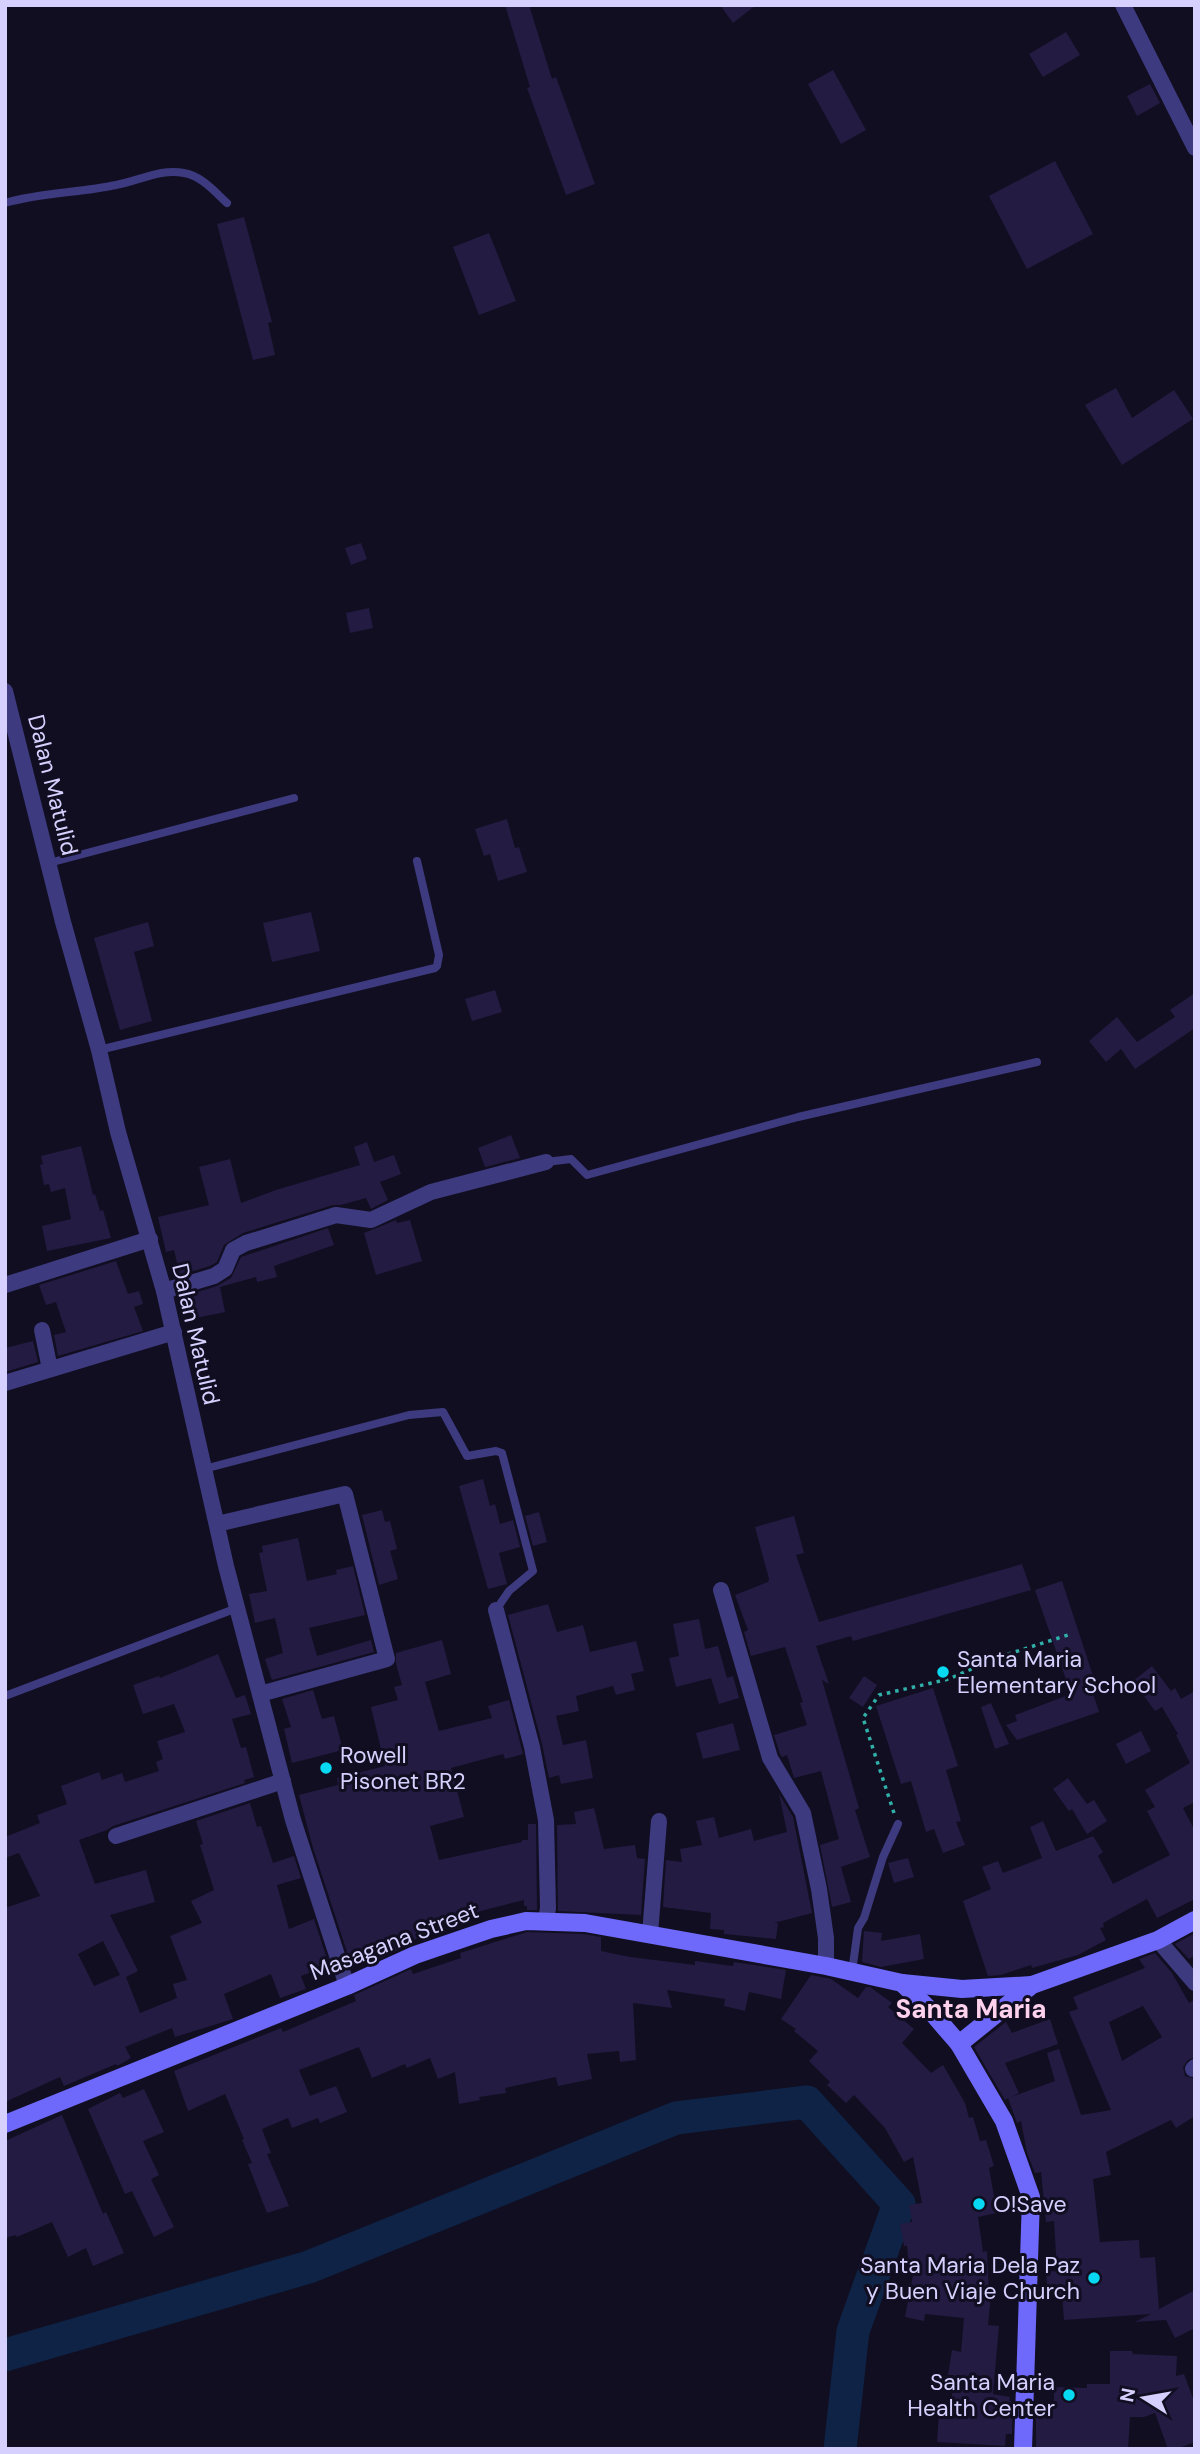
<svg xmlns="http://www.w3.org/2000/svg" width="1200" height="2454" viewBox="0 0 1200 2454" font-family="'DM Sans',sans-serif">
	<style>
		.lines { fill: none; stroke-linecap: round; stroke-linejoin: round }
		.river { stroke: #0e2345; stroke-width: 33 }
		.building { fill: #231b42; fill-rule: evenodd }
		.path { stroke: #31b0a9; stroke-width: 3.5; stroke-dasharray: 3.5 5; stroke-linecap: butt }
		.lane { stroke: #3d3a7f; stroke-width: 8 }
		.street { stroke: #3d3a7f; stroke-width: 16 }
		.secondary { stroke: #6e69fb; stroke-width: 18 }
		.poi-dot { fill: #07d9f2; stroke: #110e21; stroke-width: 2.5 }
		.labels { text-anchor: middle; stroke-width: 6; stroke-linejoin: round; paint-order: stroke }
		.street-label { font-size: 23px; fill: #d5d0fe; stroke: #110e21 }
		.poi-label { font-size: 23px; fill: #d5d0fe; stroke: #110e21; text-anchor: start }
		.quarter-label { font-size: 26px; font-weight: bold; fill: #fed1ed; stroke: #110e21 }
	</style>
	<rect width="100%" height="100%" fill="#110e21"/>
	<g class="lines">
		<polyline class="river" points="5,2355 309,2267 676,2118 807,2102 899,2204 853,2331 840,2449"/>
	</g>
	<g class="building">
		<polygon points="505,5 529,5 552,79 556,77 595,184 566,195 527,88 530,87"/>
		<polygon points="720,5 756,5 733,23"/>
		<polygon points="1066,32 1080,55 1043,77 1029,54"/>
		<polygon points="833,70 866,130 841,144 808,84"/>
		<polygon points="1150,84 1160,103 1137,116 1127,96"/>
		<polygon points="1055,161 1093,234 1027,269 989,196"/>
		<polygon points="244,217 272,322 268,323 275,355 253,360 217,224"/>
		<polygon points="489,233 516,301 479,315 453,247"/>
		<polygon points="1116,388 1132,418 1174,390 1193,419 1122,465 1085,405"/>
		<polygon points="361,543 367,559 351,565 345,548"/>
		<polygon points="369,608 373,628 350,633 346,613"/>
		<polygon points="507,819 515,848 519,847 527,872 498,881 490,854 484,856 475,829"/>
		<polygon points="311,912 320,951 272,962 263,923"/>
		<polygon points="148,922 154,946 134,952 152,1021 120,1030 94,938"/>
		<polygon points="495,990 502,1012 472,1021 465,999"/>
		<polygon points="1195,993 1195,1028 1135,1069 1121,1049 1106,1062 1089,1041 1117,1017 1137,1042 1175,1017 1170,1010"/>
		<polygon points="511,1135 520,1158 485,1167 478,1148"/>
		<polygon points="367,1142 374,1162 394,1155 401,1174 380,1182 388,1200 371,1209 366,1198 341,1205 333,1205 243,1233 224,1245 217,1262 210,1266 180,1275 174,1250 166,1252 158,1217 209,1205 199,1167 230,1159 241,1203 276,1190 360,1165 354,1147"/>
		<polygon points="81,1146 93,1195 95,1194 100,1211 103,1210 111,1238 47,1251 42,1226 71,1219 65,1188 51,1192 49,1184 44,1185 40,1165 43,1164 41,1156"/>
		<polygon points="396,1220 397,1223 410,1220 422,1261 376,1275 364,1233"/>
		<polygon points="328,1228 334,1245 274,1266 277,1277 257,1282 256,1277 220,1287 225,1312 191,1319 185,1296 217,1286 231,1278 241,1257"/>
		<polygon points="116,1261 128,1294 139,1291 143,1304 134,1307 143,1331 58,1356 54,1335 66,1332 56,1302 46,1305 39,1285"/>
		<polygon points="33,1341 38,1362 5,1372 5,1348"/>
		<polygon points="483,1479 490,1506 495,1504 500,1524 513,1520 520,1547 499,1553 507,1584 488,1589 459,1486"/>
		<polygon points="382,1510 385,1522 390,1521 397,1549 390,1551 398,1579 379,1585 362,1515"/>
		<polygon points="539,1512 547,1542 533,1546 525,1516"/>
		<polygon points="794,1516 804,1553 796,1555 819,1622 1022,1564 1031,1590 853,1641 851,1636 816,1646 829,1684 822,1680 859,1808 855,1810 870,1857 841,1867 851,1902 832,1907 820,1845 839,1839 821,1771 794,1778 787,1755 782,1757 780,1754 774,1735 807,1725 800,1703 803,1702 785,1647 751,1656 744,1632 748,1630 735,1595 768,1582 769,1579 755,1527"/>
		<polygon points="298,1538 307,1581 337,1574 336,1570 353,1566 365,1615 309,1628 317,1656 371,1640 374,1652 272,1680 265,1659 283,1653 275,1618 255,1623 249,1594 267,1591 259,1553 263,1552 262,1546"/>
		<polygon points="1062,1581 1095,1682 1090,1684 1099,1712 1017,1740 1006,1725 1017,1721 1015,1715 1071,1694 1035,1590"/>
		<polygon points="548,1604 557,1632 583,1625 590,1652 636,1641 644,1671 631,1674 635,1690 616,1695 613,1686 576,1696 579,1711 556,1716 563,1745 586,1740 593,1778 561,1784 559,1775 549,1778 542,1744 508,1615"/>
		<polygon points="699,1619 705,1649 718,1646 727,1678 733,1676 739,1698 719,1704 711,1678 676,1687 669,1658 679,1656 673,1624"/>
		<polygon points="442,1640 451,1674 425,1682 439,1731 492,1718 488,1706 509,1700 523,1754 505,1759 503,1754 451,1768 464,1817 430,1826 439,1860 522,1842 522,1840 528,1840 528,1824 536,1824 537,1910 527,1910 527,1906 524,1906 524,1900 427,1925 430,1932 401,1946 402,1948 369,1964 364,1950 348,1955 313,1848 299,1795 338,1785 337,1778 385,1766 371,1707 398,1700 394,1687 402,1685 396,1664 396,1653"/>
		<path d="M 218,1654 L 236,1698 L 245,1695 L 251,1714 L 232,1719 L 241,1748 L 246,1747 L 254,1777 L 244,1780 L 245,1783 L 113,1826 L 107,1830 L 79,1840 L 95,1884 L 146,1870 L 155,1902 L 110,1915 L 138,1971 L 126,1977 L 140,2013 L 177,1998 L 173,1984 L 187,1980 L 170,1936 L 202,1923 L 191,1901 L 214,1890 L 200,1845 L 203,1844 L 196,1821 L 250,1803 L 257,1827 L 261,1826 L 273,1863 L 294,1856 L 301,1878 L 277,1885 L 289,1929 L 314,1919 L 328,1962 L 324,1964 L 325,1967 L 301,1976 L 306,1989 L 280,1998 L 271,1974 L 224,1994 L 233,2019 L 175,2037 L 172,2028 L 125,2047 L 131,2058 L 117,2066 L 116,2064 L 64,2086 L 60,2077 L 5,2102 L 5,1908 L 40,1896 L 19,1853 L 5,1858 L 5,1837 L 40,1823 L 37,1815 L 67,1804 L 61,1786 L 99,1772 L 102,1780 L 122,1773 L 125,1782 L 159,1771 L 156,1762 L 163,1759 L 157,1741 L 185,1732 L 174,1704 L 143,1714 L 133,1685 L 159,1676 L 160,1678 ZM 103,1941 L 120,1975 L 94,1986 L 78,1954 Z"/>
		<polygon points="1152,1666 1171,1691 1175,1688 1181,1699 1195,1691 1195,1802 1183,1808 1195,1831 1195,1899 1157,1918 1147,1899 1103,1923 1104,1927 1100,1928 1106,1940 1078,1955 1032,1968 1031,1965 1001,1975 988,1976 963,1901 991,1889 982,1867 998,1861 1003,1873 1042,1858 1030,1827 1043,1821 1056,1851 1093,1836 1103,1852 1098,1856 1113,1884 1170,1855 1147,1811 1155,1807 1145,1790 1190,1763 1176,1735 1178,1734 1162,1707 1155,1711 1133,1681"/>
		<polygon points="864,1676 877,1685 863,1707 849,1698"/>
		<polygon points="933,1688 958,1766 946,1770 961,1821 956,1822 965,1845 943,1853 934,1829 926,1832 911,1781 901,1784 876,1706"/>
		<polygon points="313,1690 322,1719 334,1716 343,1750 292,1763 284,1729 291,1727 282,1699"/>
		<polygon points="991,1703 1009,1744 995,1749 981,1707"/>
		<polygon points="733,1723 740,1750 703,1759 696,1733"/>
		<polygon points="1141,1731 1151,1751 1126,1764 1116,1744"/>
		<polygon points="1068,1778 1087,1804 1094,1800 1107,1821 1087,1834 1072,1809 1069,1811 1053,1789"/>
		<polygon points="779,1794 793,1817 812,1913 774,1923 778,1923 776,1939 724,1934 724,1930 710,1929 711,1913 663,1907 666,1860 682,1862 680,1849 702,1845 696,1821 714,1817 719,1838 751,1829 754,1841 787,1832"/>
		<polygon points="594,1808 604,1849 635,1845 637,1858 645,1859 641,1915 558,1911 557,1825 576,1824 574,1812"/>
		<polygon points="908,1858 914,1877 894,1883 888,1863"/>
		<polygon points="864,1931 882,1933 881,1941 920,1934 924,1959 881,1967 862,1962"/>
		<polygon points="527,1932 584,1934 601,1937 601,1951 630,1957 695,1965 695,1961 733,1966 734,1962 786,1970 781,1999 749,1992 745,2011 724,2006 725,1999 667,1990 672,2008 633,2003 636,2060 620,2062 619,2051 587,2054 592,2079 558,2086 556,2077 505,2088 506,2093 479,2097 480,2100 459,2104 455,2072 438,2079 430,2058 407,2068 405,2064 372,2078 359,2047 299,2070 310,2096 336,2086 347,2112 320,2123 318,2118 292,2128 288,2118 262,2129 271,2153 267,2154 289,2206 267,2213 248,2164 252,2163 242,2140 244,2139 225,2094 188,2111 174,2071 281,2028 283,2032 356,2001 354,1995 411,1969 413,1974 461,1958 460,1953"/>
		<polygon points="1195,1933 1195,1955 1189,1959 1175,1944"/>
		<path d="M 1155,1953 L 1172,1973 L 1189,2003 L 1195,1999 L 1195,2057 L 1188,2060 L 1183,2067 L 1185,2076 L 1195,2079 L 1195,2116 L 1176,2128 L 1171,2120 L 1106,2152 L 1111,2175 L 1093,2179 L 1100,2242 L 1139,2240 L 1140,2258 L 1155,2257 L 1159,2309 L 1195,2290 L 1195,2328 L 1175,2338 L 1166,2320 L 1135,2322 L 1151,2314 L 1064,2320 L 1062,2295 L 1048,2296 L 1046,2272 L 1057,2271 L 1054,2221 L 1046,2222 L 1041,2172 L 1035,2173 L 1027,2153 L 1021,2121 L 1017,2123 L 1008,2098 L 1005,2100 L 974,2047 L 1006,2022 L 1012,2033 L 1050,2019 L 1058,2044 L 1005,2063 L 1019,2093 L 1011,2097 L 1055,2081 L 1047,2053 L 1059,2049 L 1081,2115 L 1111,2110 L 1069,2012 L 1078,2009 L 1073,1997 L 1145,1968 L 1139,1959 ZM 1143,2006 L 1162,2037 L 1122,2061 L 1109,2022 Z"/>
		<polygon points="811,1975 831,1979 858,1998 866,1987 870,1987 892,2003 888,2007 914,2029 902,2043 931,2073 943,2065 965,2103 969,2118 973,2117 980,2141 986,2140 994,2166 989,2168 997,2213 978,2217 983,2252 987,2251 989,2295 991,2295 988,2325 999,2326 993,2394 1010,2397 1009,2401 1013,2401 1012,2434 1006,2434 1005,2446 937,2442 939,2413 950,2414 954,2375 948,2375 952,2350 961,2352 964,2318 925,2314 924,2321 905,2317 915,2265 909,2266 907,2246 904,2246 900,2224 912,2222 909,2205 922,2203 913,2157 904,2162 885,2128 854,2095 846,2103 827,2085 830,2082 809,2061 818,2051 794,2031 796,2029 781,2019"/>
		<polygon points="144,2089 164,2132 143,2141 159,2175 151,2179 174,2227 154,2237 132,2191 125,2194 88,2109 120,2093 123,2098"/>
		<polygon points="62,2115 103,2214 106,2212 124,2253 93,2266 86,2248 68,2257 52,2222 17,2237 16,2235 5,2238 5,2141"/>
		<polygon points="1110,2351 1132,2351 1133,2354 1177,2356 1176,2376 1184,2374 1195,2404 1195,2442 1176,2449 1168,2449 1155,2413 1144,2417 1130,2417 1128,2449 1036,2449 1036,2402 1054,2404 1054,2387 1087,2388 1087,2384 1110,2384"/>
	</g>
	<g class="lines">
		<polyline class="path" points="894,1813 863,1718 879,1695 949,1679 996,1658 1071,1634"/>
		<g class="lane">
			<path d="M 5,203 C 42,192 79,193 116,185 C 139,181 161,168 184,173 C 202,176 215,192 227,203"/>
			<polyline points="49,863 294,798"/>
			<polyline points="99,1050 435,968 437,966 439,955 417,861"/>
			<polyline points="546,1162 571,1159 587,1175 798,1117 1037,1062"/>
			<polyline points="204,1469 409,1415 443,1412 467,1456 496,1451 502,1453 533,1571 509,1591 496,1610"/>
			<polyline points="5,1696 237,1608"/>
			<polyline points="852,1972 858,1928 864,1918 883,1857 898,1824"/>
		</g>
		<g class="street">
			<polyline points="1123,5 1195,148"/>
			<polyline points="5,691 63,922 99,1050 118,1132 164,1291 226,1566 293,1820 347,1986"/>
			<polyline points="5,1285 150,1239"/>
			<polyline points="164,1291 214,1276 225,1269 233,1250 246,1243 336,1215 371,1220 431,1192 546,1162"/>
			<polyline points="42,1330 50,1369"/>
			<polyline points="5,1383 174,1332"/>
			<polyline points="217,1524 345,1494 387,1659 260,1694"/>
			<polyline points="721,1590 770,1758 803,1813 819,1889 826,1938 826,1966"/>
			<polyline points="496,1610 532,1747 546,1820 548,1908 546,1920"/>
			<polyline points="116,1836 283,1781"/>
			<polyline points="650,1934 659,1821"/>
			<polyline points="1158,1940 1195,1983"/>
			<polyline points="1193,2069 1195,2067"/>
		</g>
		<g class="secondary">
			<polyline points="902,1983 928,2008 959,2044 1004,2121 1031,2197 1023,2449"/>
			<polyline points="959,2044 1032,1985 1158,1940 1195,1920"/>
			<polyline points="5,2124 347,1986 415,1955 491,1929 526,1921 585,1923 826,1966 902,1983 962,1989 1032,1985"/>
		</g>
	</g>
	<g class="poi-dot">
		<circle cx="943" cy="1672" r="7"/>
		<circle cx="326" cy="1768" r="7"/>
		<circle cx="979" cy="2204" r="7"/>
		<circle cx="1094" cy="2278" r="7"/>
		<circle cx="1069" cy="2395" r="7"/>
	</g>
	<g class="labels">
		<g class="street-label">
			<text transform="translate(53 785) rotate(76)" y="8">Dalan Matulid</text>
			<text transform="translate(196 1334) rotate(77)" y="8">Dalan Matulid</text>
			<text transform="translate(394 1941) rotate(-21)" y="8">Masagana Street</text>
		</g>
		<g class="poi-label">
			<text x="957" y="1667">Santa Maria<tspan x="957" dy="26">Elementary School</tspan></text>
			<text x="340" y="1763">Rowell<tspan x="340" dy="26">Pisonet BR2</tspan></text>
			<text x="993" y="2212">O!Save</text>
			<text x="1080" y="2273" text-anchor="end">Santa Maria Dela Paz<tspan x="1080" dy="26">y Buen Viaje Church</tspan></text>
			<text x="1055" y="2390" text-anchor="end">Santa Maria<tspan x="1055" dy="26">Health Center</tspan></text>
		</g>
		<g class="quarter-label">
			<text x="971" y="2018">Santa Maria</text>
		</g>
	</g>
	<rect width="1200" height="2454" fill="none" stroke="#d5d0fe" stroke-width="14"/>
	<g transform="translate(1144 2398) rotate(281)" stroke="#110e21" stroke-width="5" paint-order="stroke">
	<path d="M0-5L12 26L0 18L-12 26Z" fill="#d5d0fe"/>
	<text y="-10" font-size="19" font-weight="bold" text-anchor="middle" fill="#d5d0fe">N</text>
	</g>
</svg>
